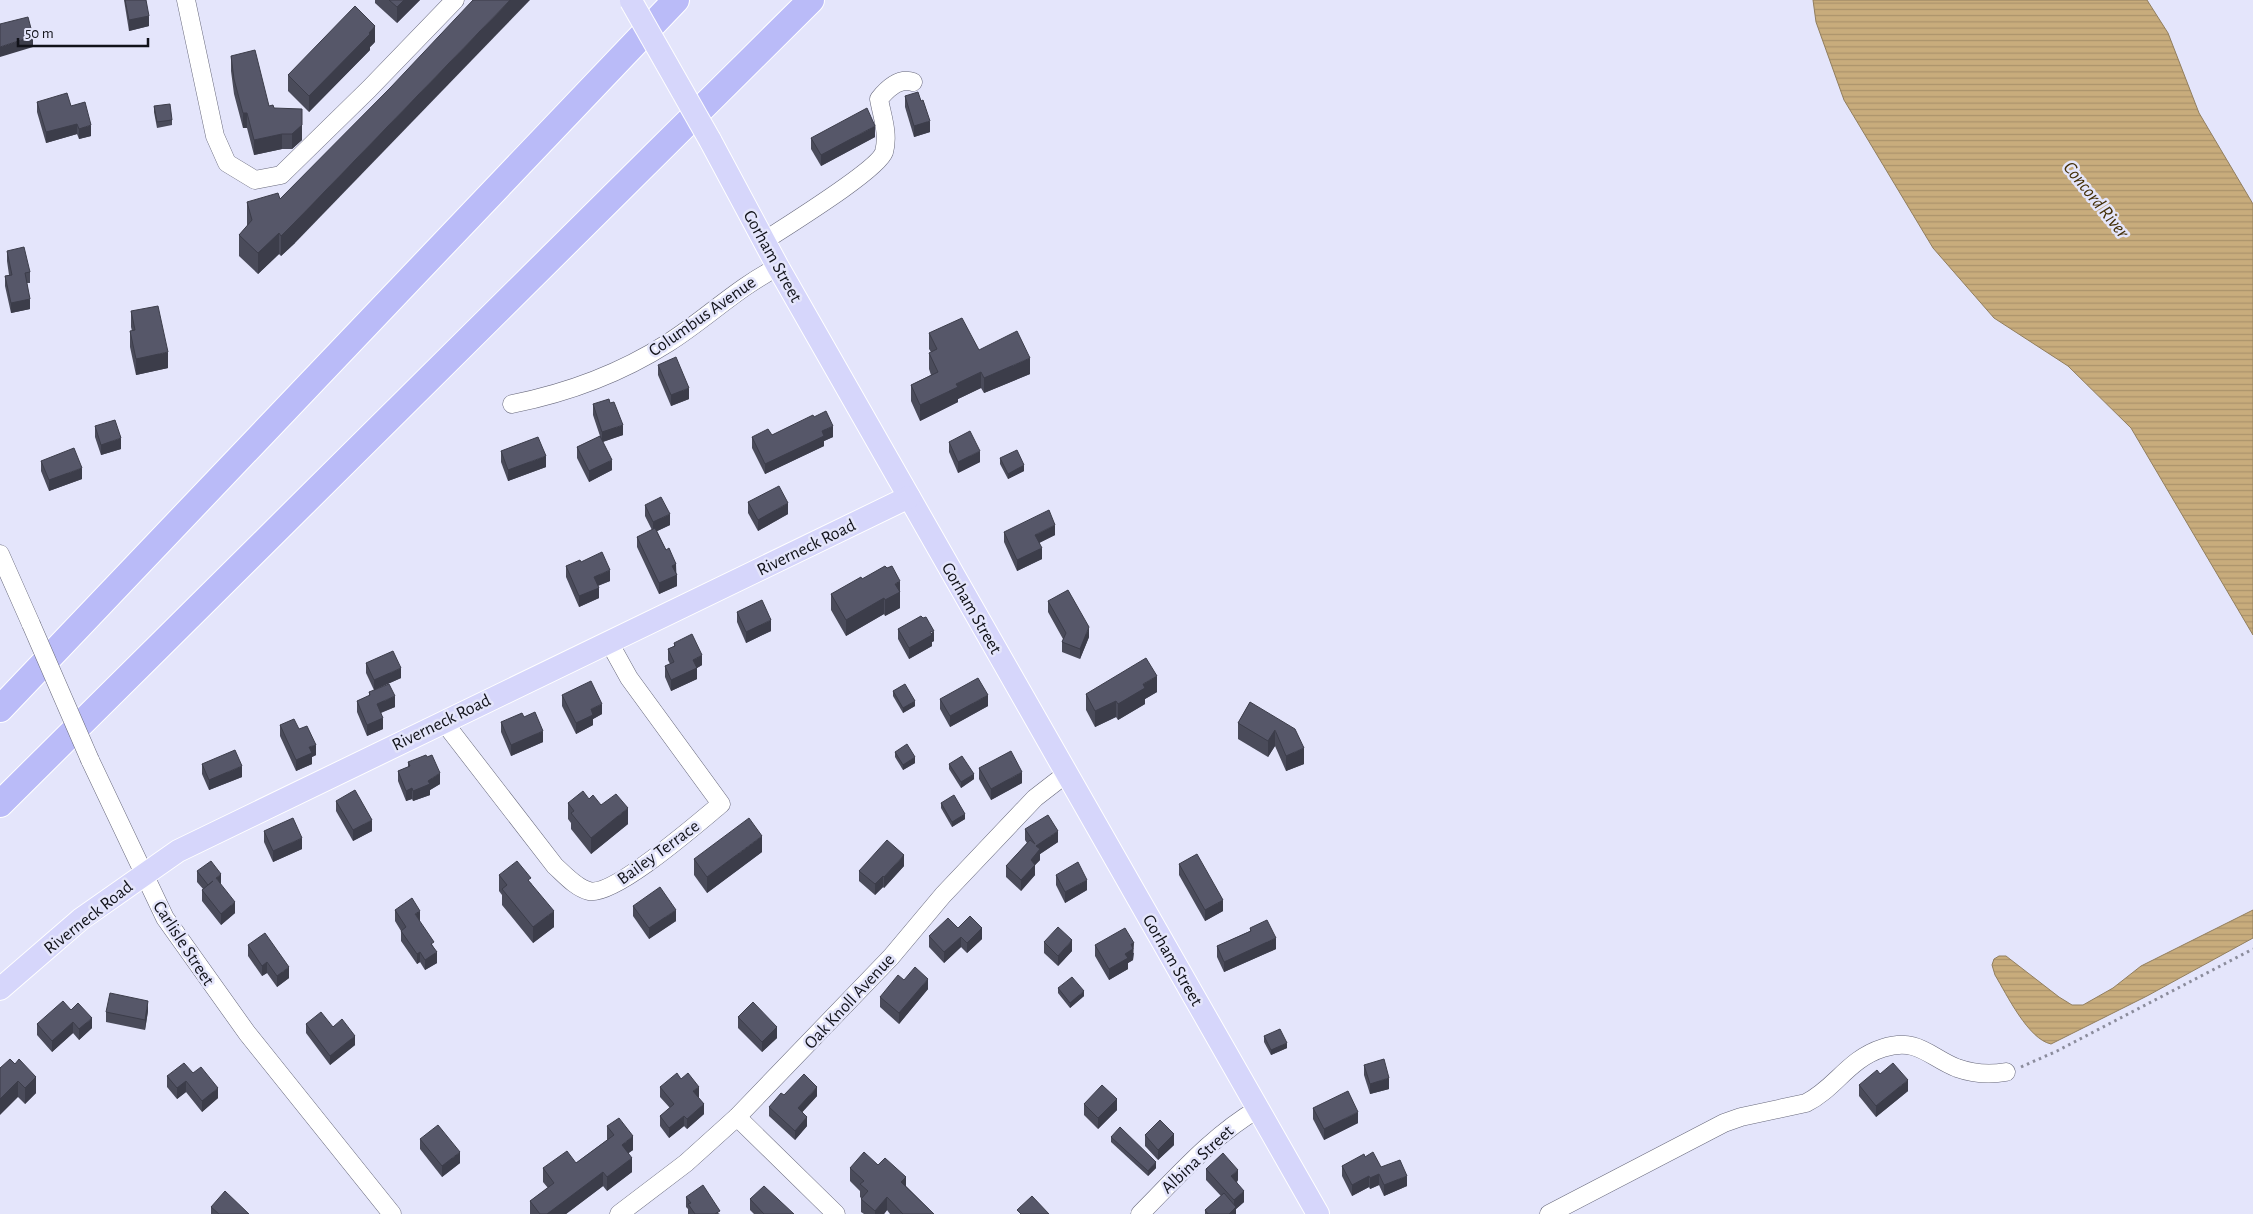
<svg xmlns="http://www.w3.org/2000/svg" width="2253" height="1214" viewBox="0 0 2253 1214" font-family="'Alegreya Sans',sans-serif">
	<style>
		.water { fill: url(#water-rules); stroke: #917e5e }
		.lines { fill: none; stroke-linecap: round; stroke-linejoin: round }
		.minor-casing { stroke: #67687b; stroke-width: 19 }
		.major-casing { stroke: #fff; stroke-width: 24 }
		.highway-casing { stroke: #fff; stroke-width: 28 }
		.path { stroke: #8b8c9c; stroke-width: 3; stroke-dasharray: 2.5 4; stroke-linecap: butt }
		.minor { stroke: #fff; stroke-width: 18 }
		.major { stroke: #d6d6fb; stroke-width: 22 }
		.highway { stroke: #babbf8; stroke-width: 26 }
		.minor-bridge-casing { stroke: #67687b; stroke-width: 19; stroke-linecap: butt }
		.major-bridge-casing { stroke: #fff; stroke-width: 24; stroke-linecap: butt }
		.minor-bridge { stroke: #fff; stroke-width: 18 }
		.major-bridge { stroke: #d6d6fb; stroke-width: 22 }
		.wall { fill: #4a4b5a }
		.shaded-wall { fill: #3c3d4a }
		.building { fill: #565769; stroke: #3c3d4a }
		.labels { text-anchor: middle; stroke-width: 5; stroke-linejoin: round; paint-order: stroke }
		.street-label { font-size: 18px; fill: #111219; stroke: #e4e5fb }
		.water-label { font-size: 19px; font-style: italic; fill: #432f07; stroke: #e4e5fb }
	</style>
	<defs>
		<pattern id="water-rules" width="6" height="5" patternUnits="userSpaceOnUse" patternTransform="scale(1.25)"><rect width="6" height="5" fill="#c8ac7c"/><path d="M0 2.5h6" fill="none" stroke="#ab936b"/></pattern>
	</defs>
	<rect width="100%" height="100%" fill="#e4e5fb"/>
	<g class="water">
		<polygon points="1813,0 2147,0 2168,33 2199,113 2253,204 2253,635 2131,428 2068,366 1994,318 1933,248 1844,100 1816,22"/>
		<path d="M 2253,910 L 2253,938 L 2147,996 L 2051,1044 C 2028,1039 2007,995 1995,975 L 1992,965 L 1994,959 L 1999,956 L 2006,956 L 2059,997 L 2072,1005 L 2083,1005 L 2113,988 L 2141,966 Z"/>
	</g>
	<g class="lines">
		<g class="minor-casing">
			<g id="minor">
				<polyline points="186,0 215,136 227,163 255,180 281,175 369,89 455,0"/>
				<path d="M 764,241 C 785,227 878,170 884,152 C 889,134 882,116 879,99 C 887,89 899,77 913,82"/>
				<path d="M 512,404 C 567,393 621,373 668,343 C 706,319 738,287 778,267"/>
				<polyline points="0,554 31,624"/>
				<path d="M 443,721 L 555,866 C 564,874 576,888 589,891 C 614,897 699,822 721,804 L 629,678 L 609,642"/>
				<polyline points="90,760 165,918 247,1033 392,1214"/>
				<polyline points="737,1117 836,1214"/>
				<polyline points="619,1214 686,1163 737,1117 891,957 943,895 1035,798 1066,774"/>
				<path d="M 1140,1214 C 1177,1177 1213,1135 1258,1109"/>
				<path d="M 1549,1214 L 1724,1123 L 1741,1117 L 1806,1103 C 1836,1088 1848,1059 1883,1048 C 1918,1037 1929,1057 1957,1068 C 1974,1074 1989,1075 2006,1072"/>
			</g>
		</g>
		<g class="major-casing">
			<g id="major">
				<polyline points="710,140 778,267 1318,1214"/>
				<polyline points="0,989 81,919 178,851 909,497"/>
			</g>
		</g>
		<g class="highway-casing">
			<g id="highway">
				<polyline points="0,709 676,0"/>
				<polyline points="0,804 811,0"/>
			</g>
		</g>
		<polyline class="path" points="2021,1067 2057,1051 2253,949"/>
		<use href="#minor" class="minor"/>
		<use href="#major" class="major"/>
		<use href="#highway" class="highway"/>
		<g class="minor-bridge-casing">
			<polyline id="minor-bridge" points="31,624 90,760"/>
		</g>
		<g class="major-bridge-casing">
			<polyline id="major-bridge" points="631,1 710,140"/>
		</g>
		<use href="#minor-bridge" class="minor-bridge"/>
		<use href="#major-bridge" class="major-bridge"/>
	</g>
	<g class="wall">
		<polygon points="124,0 146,0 149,26 129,31"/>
		<polygon points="375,0 420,0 397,23 375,3"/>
		<polygon points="375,42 370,47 370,50 309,112 288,91 288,75"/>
		<polygon points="231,56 269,106 274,108 302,140 292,149 282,149 254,155 247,128 243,128 234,94 231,71"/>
		<polygon points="905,96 921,101 930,132 914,137 905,107"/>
		<polygon points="37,102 71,106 91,136 79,139 77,134 46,143 37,112"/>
		<polygon points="154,106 172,120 172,125 157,128 154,112"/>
		<polygon points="875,137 821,166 811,149 811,138"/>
		<polygon points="247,202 295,243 281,256 279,254 258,274 239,256 239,235 247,226"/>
		<polygon points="7,251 30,272 30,283 27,283 30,309 11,313 5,286 5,276 9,275 7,261"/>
		<polygon points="131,311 168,368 136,375 130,347 130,331 132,331 131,327"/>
		<polygon points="929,333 979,350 1030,374 984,393 981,388 958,399 958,402 920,421 911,401 911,385 931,375 929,369 929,353 931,352 929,349"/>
		<polygon points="658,365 689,399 671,406 658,375"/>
		<polygon points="593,404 623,435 603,442 612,470 589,482 577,458 577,447 600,436 593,415"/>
		<polygon points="814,417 833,437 824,441 824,446 765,474 752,448 752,437 772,435"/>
		<polygon points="95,426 121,449 101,455 95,437"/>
		<polygon points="949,442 980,462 958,473 949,452"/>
		<polygon points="501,451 546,467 508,481 501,462"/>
		<polygon points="1000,458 1024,471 1008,479 1000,464"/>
		<polygon points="41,461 82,479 49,491 41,471"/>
		<polygon points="748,502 788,514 758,531 748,513"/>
		<polygon points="645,505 670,525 657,531 666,550 676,564 677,586 659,594 637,547 637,537 652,530 645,516"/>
		<polygon points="1004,532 1055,535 1039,543 1042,559 1017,571 1004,542"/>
		<polygon points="581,562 610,581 598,586 599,598 579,607 566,577 566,566"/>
		<polygon points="862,579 900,597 900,608 885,616 884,614 846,636 831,610 831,594"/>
		<polygon points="1048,601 1089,637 1080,659 1062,652 1062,642 1063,639 1048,612"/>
		<polygon points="737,612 771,631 746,643 737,622"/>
		<polygon points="898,629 934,641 932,642 932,646 909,659 898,639"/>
		<polygon points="674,643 702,665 697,668 697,679 671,691 665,677 665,666 670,664 668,660 668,649 674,646"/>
		<polygon points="366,663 401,678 374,690 366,673"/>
		<polygon points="893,691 915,706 903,713 893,696"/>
		<polygon points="369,692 395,707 381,713 383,729 367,736 357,712 357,701 369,696"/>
		<polygon points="1157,692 1145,699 1145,704 1118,720 1116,717 1095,727 1086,710 1086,694"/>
		<polygon points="562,695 602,714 593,719 593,725 576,734 562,706"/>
		<polygon points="940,699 988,706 950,727 940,709"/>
		<polygon points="1250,702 1304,764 1286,771 1275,746 1268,757 1238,739 1238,723"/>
		<polygon points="524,717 543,742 511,756 501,732 501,722"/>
		<polygon points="280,725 316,755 312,757 312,764 296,771 280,736"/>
		<polygon points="895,752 915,763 903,770 895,757"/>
		<polygon points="408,762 440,784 430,790 430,795 413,801 412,799 406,801 398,781 398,771 408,767"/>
		<polygon points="202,764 242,777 209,790 202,774"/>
		<polygon points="949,764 974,779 961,788 949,769"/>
		<polygon points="979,768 1022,783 991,800 979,779"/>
		<polygon points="589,799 601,805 628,824 591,854 571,829 571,823 568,819 568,803"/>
		<polygon points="336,801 372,831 353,841 336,811"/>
		<polygon points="941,803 965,819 952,827 941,808"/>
		<polygon points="1025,829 1058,842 1040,854 1040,860 1035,865 1035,875 1021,891 1006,877 1006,866 1027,843 1025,840"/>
		<polygon points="264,831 302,849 273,862 264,842"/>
		<polygon points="762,852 707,893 694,875 694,859"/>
		<polygon points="1179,864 1223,911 1205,921 1179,875"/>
		<polygon points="904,866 884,888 883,887 875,895 859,881 859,871"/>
		<polygon points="197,871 221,885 235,913 221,925 202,901 202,890 203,889 197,882"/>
		<polygon points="499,875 531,883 554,927 533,943 502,905 502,895 499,891"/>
		<polygon points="1056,875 1087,890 1065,903 1056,885"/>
		<polygon points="633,906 676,921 649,939 633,916"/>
		<polygon points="395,910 420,922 434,948 437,963 425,970 420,962 417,964 401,941 401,931 395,921"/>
		<polygon points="958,928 982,939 967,953 961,947 944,963 929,947 929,936"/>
		<polygon points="1250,928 1276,949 1224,972 1217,957 1217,946 1250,931"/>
		<polygon points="1044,942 1072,951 1058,966 1044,953"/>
		<polygon points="248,945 289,978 277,987 267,973 262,976 248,956"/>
		<polygon points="1095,945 1134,953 1133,960 1128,963 1128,969 1109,980 1095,956"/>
		<polygon points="904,980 928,989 899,1024 880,1007 880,997"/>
		<polygon points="1058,988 1084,996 1070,1008 1058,993"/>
		<polygon points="71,1010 92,1028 79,1040 73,1033 52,1052 37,1035 37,1024"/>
		<polygon points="148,1011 145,1030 106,1022 106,1012"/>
		<polygon points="738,1017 777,1038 762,1052 738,1028"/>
		<polygon points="306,1024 333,1027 355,1045 330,1065 306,1033"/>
		<polygon points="1264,1036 1287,1048 1271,1055 1264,1042"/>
		<polygon points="10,1059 36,1093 25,1104 18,1097"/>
		<polygon points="1364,1065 1389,1089 1370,1094 1364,1075"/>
		<polygon points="193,1073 218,1098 202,1112 186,1092 177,1099 167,1087 167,1076"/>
		<polygon points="1880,1074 1908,1091 1876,1117 1859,1096 1859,1085"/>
		<polygon points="681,1079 699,1097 698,1097 704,1114 687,1129 684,1126 669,1138 660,1126 660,1116 670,1108 660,1097 660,1087"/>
		<polygon points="784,1095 817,1096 802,1112 807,1126 795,1140 769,1116 769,1107"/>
		<polygon points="1084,1104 1117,1110 1098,1129 1084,1115"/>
		<polygon points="1313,1108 1358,1123 1324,1140 1313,1119"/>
		<polygon points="607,1126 633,1150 628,1153 632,1172 607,1191 603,1186 566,1214 530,1214 530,1201 548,1188 543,1182 543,1168 576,1163 607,1140"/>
		<polygon points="1145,1135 1174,1145 1158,1160 1145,1146"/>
		<polygon points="1111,1137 1156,1168 1148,1176 1111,1142"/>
		<polygon points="420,1139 460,1163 442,1177 420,1149"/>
		<polygon points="1365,1157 1381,1167 1407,1186 1384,1196 1379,1185 1370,1189 1369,1187 1352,1196 1342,1176 1342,1166"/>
		<polygon points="878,1165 906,1186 934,1214 890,1214 887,1210 884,1214 864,1214 861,1212 861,1198 860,1197 860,1191 850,1181 850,1168"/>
		<polygon points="1206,1169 1238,1180 1237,1182 1244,1202 1236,1209 1236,1214 1205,1214 1205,1210 1221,1196 1206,1180"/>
		<polygon points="686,1197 720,1214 688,1214 688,1209 686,1207"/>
		<polygon points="750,1199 794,1214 754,1214 750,1210"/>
		<polygon points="211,1207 249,1214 211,1214"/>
	</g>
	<g class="shaded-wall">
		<polygon points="404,0 420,0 397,23 397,7"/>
		<polygon points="510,0 530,0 295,243 281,256 281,236"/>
		<polygon points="149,16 149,26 129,31 129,20"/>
		<polygon points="375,26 375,42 370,47 370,50 309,112 309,96"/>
		<polygon points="33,36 33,47 0,57 0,47"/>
		<polygon points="302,109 302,140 292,149 292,134"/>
		<rect x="243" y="113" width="4" height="15"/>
		<polygon points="930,121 930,132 914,137 914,126"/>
		<polygon points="77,124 77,134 46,143 46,132"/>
		<polygon points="91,125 91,136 79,139 79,129"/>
		<polygon points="875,126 875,137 821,166 821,155"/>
		<polygon points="282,134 282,149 254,155 254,140"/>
		<polygon points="279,233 279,254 258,274 258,253"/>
		<polygon points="30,299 30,309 11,313 11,303"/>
		<polygon points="168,352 168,368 136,375 136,359"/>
		<polygon points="1030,358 1030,374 984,393 984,378"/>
		<polygon points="981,372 981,388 958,399 958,402 920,421 920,405 956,384"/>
		<polygon points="689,388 689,399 671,406 671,395"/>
		<polygon points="623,425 623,435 602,442 602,432"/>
		<polygon points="833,426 833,437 824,441 824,446 765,474 765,464 822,431"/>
		<polygon points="121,438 121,449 101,455 101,445"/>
		<polygon points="980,451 980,462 958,473 958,462"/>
		<polygon points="546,456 546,467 508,481 508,470"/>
		<polygon points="612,460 612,470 589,482 589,471"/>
		<polygon points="1024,465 1024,471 1008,479 1008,474"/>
		<polygon points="82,468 82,479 49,491 49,480"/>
		<polygon points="788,503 788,514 758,531 758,520"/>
		<polygon points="670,514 670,525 653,533 653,522"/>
		<polygon points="1055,525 1055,535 1035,545 1035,535"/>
		<polygon points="1042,548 1042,559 1017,571 1017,560"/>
		<polygon points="676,564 676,575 672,566"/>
		<polygon points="610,570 610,581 594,587 594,577"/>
		<polygon points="677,575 677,586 659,594 659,583"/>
		<polygon points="900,581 900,608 885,616 885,600 895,584"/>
		<polygon points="599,588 599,598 579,607 579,596"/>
		<polygon points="884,598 884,614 846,636 846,620"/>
		<polygon points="771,620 771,631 746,643 746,632"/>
		<polygon points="1089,627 1089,637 1080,659 1080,649"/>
		<polygon points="934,631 934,641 932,642 932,646 909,659 909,648"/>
		<polygon points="702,655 702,665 697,668 697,679 671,691 671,680 693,660"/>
		<polygon points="401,668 401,678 374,690 374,680"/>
		<polygon points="1157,676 1157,692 1145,699 1145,704 1118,720 1118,704 1143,684"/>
		<polygon points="988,695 988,706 950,727 950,716"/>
		<polygon points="395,696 395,707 377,714 377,704"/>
		<polygon points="915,701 915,706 903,713 903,708"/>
		<polygon points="1116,701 1116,717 1095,727 1095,711"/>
		<polygon points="602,704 602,714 593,719 593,725 576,734 576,723 591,709"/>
		<polygon points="383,718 383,729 367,736 367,725"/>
		<polygon points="1275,730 1275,746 1268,757 1268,741"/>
		<polygon points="543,731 543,742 511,756 511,745"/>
		<polygon points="316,745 316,755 312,757 312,764 296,771 296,760 309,747"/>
		<polygon points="1304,748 1304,764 1286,771 1286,756"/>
		<polygon points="915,757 915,763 903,770 903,765"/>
		<polygon points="242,766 242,777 209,790 209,780"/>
		<polygon points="1022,772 1022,783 991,800 991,789"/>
		<polygon points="440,773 440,784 430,790 430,795 413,801 413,791"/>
		<polygon points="974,774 974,779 961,788 961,782"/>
		<polygon points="412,788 412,799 406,801 406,791"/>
		<polygon points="628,808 628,824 591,854 591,838"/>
		<polygon points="965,814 965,819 952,827 952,822"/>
		<polygon points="372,820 372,831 353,841 353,830"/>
		<polygon points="1058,831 1058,842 1040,854 1040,860 1035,865 1035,875 1021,891 1021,880 1036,846"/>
		<polygon points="762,836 762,852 707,893 707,877"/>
		<polygon points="302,838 302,849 273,862 273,851"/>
		<polygon points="904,855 904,866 884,888 884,877"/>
		<polygon points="221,874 221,885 216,878"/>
		<polygon points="883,876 883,887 875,895 875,884"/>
		<polygon points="1087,880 1087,890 1065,903 1065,892"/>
		<polygon points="1223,900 1223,911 1205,921 1205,910"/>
		<polygon points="235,902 235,913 221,925 221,914"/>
		<polygon points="676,910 676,921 649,939 649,928"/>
		<polygon points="420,911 420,922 415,914"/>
		<polygon points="554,911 554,927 533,943 533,927"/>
		<polygon points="982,928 982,939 967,953 967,943"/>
		<polygon points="961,937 961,947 944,963 944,952"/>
		<polygon points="1276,938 1276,949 1224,972 1224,962"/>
		<polygon points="1072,940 1072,951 1058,966 1058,956"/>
		<polygon points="1134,943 1133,960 1128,963 1128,969 1109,980 1109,969 1125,954 1131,944"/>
		<polygon points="420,952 420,962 417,964 417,954"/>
		<polygon points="437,952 437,963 425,970 425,960"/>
		<polygon points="267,962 267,973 262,976 262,966"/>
		<polygon points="289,967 289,978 277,987 277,976"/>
		<polygon points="928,979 928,989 899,1024 899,1013"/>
		<polygon points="1084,991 1084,996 1070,1008 1070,1003"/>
		<polygon points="148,1001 148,1011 145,1030 145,1020"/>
		<polygon points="92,1018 92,1028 79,1040 79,1029"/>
		<polygon points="73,1022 73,1033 52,1052 52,1041"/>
		<polygon points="777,1027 777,1038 762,1052 762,1042"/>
		<polygon points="355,1036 355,1045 330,1065 330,1056"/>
		<polygon points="1287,1043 1287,1048 1271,1055 1271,1050"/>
		<polygon points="36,1077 36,1093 25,1104 25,1088"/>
		<polygon points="1389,1078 1389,1089 1370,1094 1370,1084"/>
		<polygon points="1908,1080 1908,1091 1876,1117 1876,1106"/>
		<polygon points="18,1081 18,1097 0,1115 0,1099"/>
		<polygon points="186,1081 186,1092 177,1099 177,1088"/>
		<polygon points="699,1087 699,1097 693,1101 693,1091"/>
		<polygon points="817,1087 817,1096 798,1117 798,1108"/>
		<polygon points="218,1088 218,1098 202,1112 202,1101"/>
		<polygon points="1117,1099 1117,1110 1098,1129 1098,1118"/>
		<polygon points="704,1104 704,1114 687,1129 687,1119"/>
		<polygon points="1358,1112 1358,1123 1324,1140 1324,1129"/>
		<polygon points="684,1116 684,1126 669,1138 669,1128"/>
		<polygon points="807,1117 807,1126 795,1140 795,1131"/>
		<polygon points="1174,1134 1174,1145 1158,1160 1158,1150"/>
		<polygon points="633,1136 633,1150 622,1158 622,1145"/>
		<polygon points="460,1152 460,1163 442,1177 442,1166"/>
		<polygon points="632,1158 632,1172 607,1191 607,1177"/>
		<polygon points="1156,1162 1156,1168 1148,1176 1148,1171"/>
		<polygon points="1238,1170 1238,1180 1231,1187 1231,1176"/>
		<polygon points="603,1172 603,1186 566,1214 547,1214"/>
		<polygon points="1379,1174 1379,1185 1370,1189 1370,1178"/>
		<polygon points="1369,1176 1369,1187 1352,1196 1352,1185"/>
		<polygon points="1407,1176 1407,1186 1384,1196 1384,1185"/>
		<polygon points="906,1177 906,1190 901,1182"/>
		<polygon points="1244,1191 1244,1202 1236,1209 1236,1214 1229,1214 1234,1209 1234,1200"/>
		<polygon points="887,1197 887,1210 884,1214 875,1214 875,1211"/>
	</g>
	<g class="building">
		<polygon points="125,0 146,0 149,16 129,20"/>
		<polygon points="389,0 404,0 397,7"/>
		<polygon points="473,0 510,0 295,222 281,236 279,233 258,253 239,235 252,220 247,202 278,193 280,199 390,88"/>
		<polygon points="355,6 375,26 369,33 370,34 309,96 288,75"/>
		<polygon points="28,17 33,36 0,47 0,24"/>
		<polygon points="255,50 269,106 273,105 274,108 302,109 302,125 292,134 282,134 254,140 247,113 243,113 234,79 231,56"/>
		<polygon points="918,92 921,101 923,100 930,121 914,126 905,96"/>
		<polygon points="67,93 71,106 85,102 91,125 79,129 77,124 46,132 37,102"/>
		<polygon points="170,104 172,120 157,122 154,106"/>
		<polygon points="867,108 875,126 821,155 811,138"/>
		<polygon points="24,247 30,272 25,273 30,299 11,303 5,276 12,275 7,251"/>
		<polygon points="158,306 168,352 136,359 130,331 135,330 131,311"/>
		<polygon points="962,318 979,350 1017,331 1030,358 984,378 981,372 956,384 958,387 920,405 911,385 938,372 929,353 937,349 929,333"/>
		<polygon points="676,357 689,388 671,395 658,365"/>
		<polygon points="609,399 610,403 614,402 623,425 602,432 593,404"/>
		<polygon points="826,411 833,426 822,431 824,436 765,464 752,437 768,429 772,435 813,415 814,417"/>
		<polygon points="115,420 121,438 101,445 95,426"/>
		<polygon points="970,431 980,451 958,462 949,442"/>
		<polygon points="600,436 612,460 589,471 577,447"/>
		<polygon points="538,437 546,456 508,470 501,451"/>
		<polygon points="74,448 82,468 49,480 41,461"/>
		<polygon points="1017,450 1024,465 1008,474 1000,458"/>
		<polygon points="779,486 788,503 758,520 748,502"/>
		<polygon points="661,497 670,514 653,522 645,505"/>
		<polygon points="1049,510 1055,525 1035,535 1042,548 1017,560 1004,532"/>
		<polygon points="655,528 666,550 669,548 676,564 672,566 677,575 659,583 637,537"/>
		<polygon points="602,552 610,570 594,577 599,588 579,596 566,566 580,560 581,562"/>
		<polygon points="885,566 887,568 892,566 900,581 895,584 900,592 885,600 884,598 846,620 831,594 861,577 862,579"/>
		<polygon points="1068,590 1089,627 1080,649 1062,642 1066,633 1048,601"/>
		<polygon points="762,600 771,620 746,632 737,612"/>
		<polygon points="921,616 923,618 926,617 934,631 930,632 932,635 909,648 898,629"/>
		<polygon points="692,634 702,655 693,660 697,668 671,680 665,666 674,662 668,649 675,646 674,643"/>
		<polygon points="393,651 401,668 374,680 366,663"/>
		<polygon points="1146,658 1157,676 1143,684 1145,688 1118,704 1116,701 1095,711 1086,694"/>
		<polygon points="978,678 988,695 950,716 940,699"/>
		<polygon points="591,681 602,704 591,709 593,715 576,723 562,695"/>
		<polygon points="389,684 395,696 377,704 383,718 367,725 357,701 370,695 369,692"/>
		<polygon points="905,684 915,701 903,708 893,691"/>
		<polygon points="1250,702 1295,729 1304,748 1286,756 1275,730 1268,741 1238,723"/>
		<polygon points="535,712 543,731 511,745 501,722 522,713 524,717"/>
		<polygon points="294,719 299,729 307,726 316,745 309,747 312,753 296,760 280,725"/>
		<polygon points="907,744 915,757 903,765 895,752"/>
		<polygon points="235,750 242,766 209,780 202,764"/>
		<polygon points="1011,751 1022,772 991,789 979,768"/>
		<polygon points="426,755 427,757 432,755 440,773 428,781 430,784 413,791 412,788 406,791 398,771 410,766 408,762"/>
		<polygon points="962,756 974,774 961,782 949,764"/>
		<polygon points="355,790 372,820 353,830 336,801"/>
		<polygon points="583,791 589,799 593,795 601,805 616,794 628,808 591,838 571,813 574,811 568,803"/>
		<polygon points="954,795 965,814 952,822 941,803"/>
		<polygon points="1048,815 1058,831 1036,846 1040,849 1031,860 1035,865 1021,880 1006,866 1030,840 1035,844 1025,829"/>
		<polygon points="293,818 302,838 273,851 264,831"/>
		<polygon points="749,818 762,836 707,877 694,859"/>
		<polygon points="887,840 904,855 884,877 883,876 875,884 859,871"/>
		<polygon points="1197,854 1223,900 1205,910 1179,864"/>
		<polygon points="211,861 221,874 216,878 235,902 221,914 202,890 213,881 208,885 197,871"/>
		<polygon points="517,861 531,878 528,880 554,911 533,927 502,889 507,885 499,875"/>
		<polygon points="1078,862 1087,880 1065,892 1056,875"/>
		<polygon points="660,887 676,910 649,928 633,906"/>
		<polygon points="412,898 420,911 415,914 434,942 431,944 437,952 425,960 420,952 417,954 401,931 406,927 395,910"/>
		<polygon points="970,916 982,928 967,943 961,937 944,952 929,936 948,918 958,928"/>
		<polygon points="1267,920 1276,938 1224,962 1217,946 1251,931 1250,928"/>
		<polygon points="1058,927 1072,940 1058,956 1044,942"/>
		<polygon points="1125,928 1134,943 1131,944 1133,949 1125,954 1128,958 1109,969 1095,945"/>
		<polygon points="265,933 289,967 277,976 267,962 262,966 248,945"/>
		<polygon points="915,967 928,979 899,1013 880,997 898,975 904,980"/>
		<polygon points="1072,977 1084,991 1070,1003 1058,988"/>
		<polygon points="110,993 148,1001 145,1020 106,1012"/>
		<polygon points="63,1001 71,1010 78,1003 92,1018 79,1029 73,1022 52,1041 37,1024"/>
		<polygon points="753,1002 777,1027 762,1042 738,1017"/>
		<polygon points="321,1012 333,1027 342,1019 355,1036 330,1056 306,1024"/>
		<polygon points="1280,1029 1287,1043 1271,1050 1264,1036"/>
		<polygon points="10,1059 15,1064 19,1059 36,1077 25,1088 18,1081 0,1099 0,1068"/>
		<polygon points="1384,1059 1389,1078 1370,1084 1364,1065"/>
		<polygon points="184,1063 193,1073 201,1067 218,1088 202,1101 186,1081 177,1088 167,1076"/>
		<polygon points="1893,1063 1908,1080 1876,1106 1859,1085 1877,1070 1880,1074"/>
		<polygon points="677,1073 681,1079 688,1073 699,1087 693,1091 704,1104 687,1119 684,1116 669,1128 660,1116 674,1104 660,1087"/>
		<polygon points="804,1074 817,1087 798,1108 807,1117 795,1131 769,1107 781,1093 784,1095"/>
		<polygon points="1102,1085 1117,1099 1098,1118 1084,1104"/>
		<polygon points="1348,1091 1358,1112 1324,1129 1313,1108"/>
		<polygon points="619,1118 633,1136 622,1145 632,1158 607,1177 603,1172 547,1214 540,1214 530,1201 554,1183 543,1168 567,1151 576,1163 614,1135 607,1126"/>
		<polygon points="1160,1120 1174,1134 1158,1150 1145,1135"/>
		<polygon points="438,1125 460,1152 442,1166 420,1139"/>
		<polygon points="1120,1127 1156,1162 1148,1171 1111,1137"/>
		<polygon points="864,1152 878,1165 885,1158 906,1177 901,1182 934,1214 903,1214 887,1197 875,1211 861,1199 868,1191 860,1184 864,1181 850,1168"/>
		<polygon points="1373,1152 1381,1167 1400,1160 1407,1176 1384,1185 1379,1174 1370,1178 1369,1176 1352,1185 1342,1166 1364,1154 1365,1157"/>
		<polygon points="1223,1153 1238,1170 1231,1176 1244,1191 1234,1200 1206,1169"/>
		<polygon points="703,1185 720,1211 715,1214 695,1214 688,1204 691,1203 686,1197"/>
		<polygon points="764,1186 794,1214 764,1214 750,1199"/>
		<polygon points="225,1191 249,1214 219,1214 211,1207"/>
		<polygon points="1224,1193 1236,1207 1229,1214 1208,1214 1205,1210"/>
		<polygon points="1032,1196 1049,1214 1021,1214 1017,1210"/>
	</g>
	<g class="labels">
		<g class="street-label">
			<text transform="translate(773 256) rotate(61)" y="6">Gorham Street</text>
			<text transform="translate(702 316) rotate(-35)" y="6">Columbus Avenue</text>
			<text transform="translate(806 547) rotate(-26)" y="6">Riverneck Road</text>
			<text transform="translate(972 608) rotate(60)" y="6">Gorham Street</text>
			<text transform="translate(441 722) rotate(-26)" y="6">Riverneck Road</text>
			<text transform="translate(658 852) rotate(-36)" y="6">Bailey Terrace</text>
			<text transform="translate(88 917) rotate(-38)" y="6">Riverneck Road</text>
			<text transform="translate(184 943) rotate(57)" y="6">Carlisle Street</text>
			<text transform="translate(1173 960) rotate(60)" y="6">Gorham Street</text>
			<text transform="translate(849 1001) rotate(-47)" y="6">Oak Knoll Avenue</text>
			<text transform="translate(1197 1159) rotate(-43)" y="6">Albina Street</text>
		</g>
		<g class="water-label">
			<text transform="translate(2097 199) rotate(51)" y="7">Concord River</text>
		</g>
	</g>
	<path d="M18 38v8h130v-8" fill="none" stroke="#111219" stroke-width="2.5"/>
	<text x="25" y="38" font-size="15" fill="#111219" stroke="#e4e5fb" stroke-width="4" paint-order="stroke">50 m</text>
</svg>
